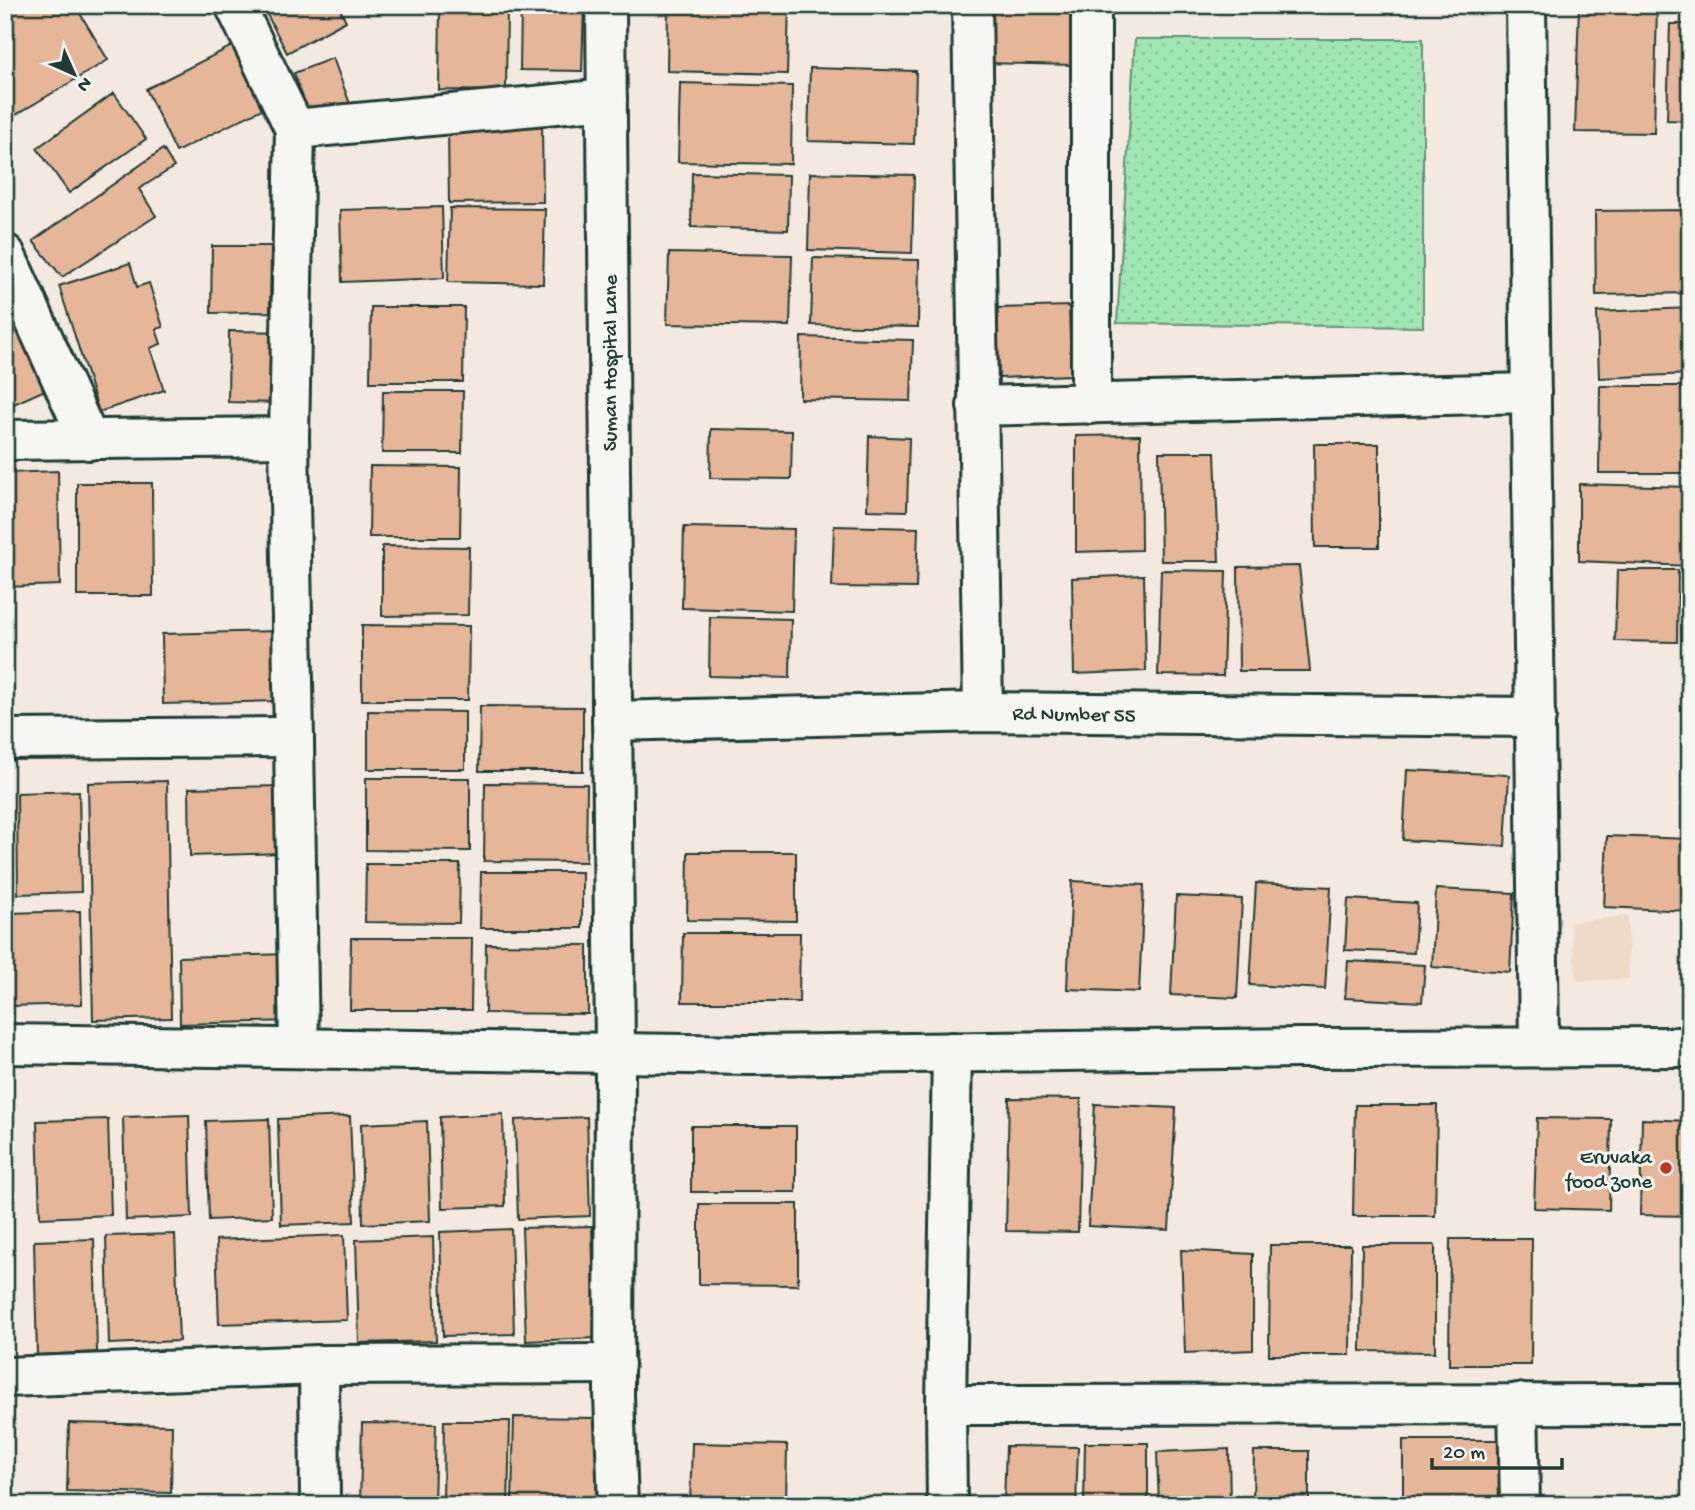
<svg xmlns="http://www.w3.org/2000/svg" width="1695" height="1510" viewBox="0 0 1695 1510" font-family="'Gochi Hand',sans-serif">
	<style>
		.built { fill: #efdaca }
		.garden { fill: url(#garden-dots); stroke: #5f9274; stroke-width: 2 }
		.building { fill: #e7b698; stroke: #1f3d34; stroke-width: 2 }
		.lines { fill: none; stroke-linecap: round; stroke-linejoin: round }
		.street-casing { stroke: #1f3d34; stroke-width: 44 }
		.secondary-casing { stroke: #1f3d34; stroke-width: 44 }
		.street { stroke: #f6f6f2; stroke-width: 38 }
		.secondary { stroke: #f6f6f2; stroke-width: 38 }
		.poi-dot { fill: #c8321e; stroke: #f6f6f2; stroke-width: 2.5 }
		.labels { text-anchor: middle; stroke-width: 6; stroke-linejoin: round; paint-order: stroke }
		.street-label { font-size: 21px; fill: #1f3d34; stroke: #f6f6f2 }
		.poi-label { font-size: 21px; fill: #1f3d34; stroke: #f6f6f2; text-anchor: end }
	</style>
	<defs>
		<pattern id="garden-dots" width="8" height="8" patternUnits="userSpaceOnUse" patternTransform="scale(1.75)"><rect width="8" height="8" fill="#9fe6b3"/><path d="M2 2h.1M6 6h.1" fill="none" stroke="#88c69b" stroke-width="1.8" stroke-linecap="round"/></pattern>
	</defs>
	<rect width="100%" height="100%" fill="#f3e9e0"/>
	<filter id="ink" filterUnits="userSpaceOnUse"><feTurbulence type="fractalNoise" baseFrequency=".0143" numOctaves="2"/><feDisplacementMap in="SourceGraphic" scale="14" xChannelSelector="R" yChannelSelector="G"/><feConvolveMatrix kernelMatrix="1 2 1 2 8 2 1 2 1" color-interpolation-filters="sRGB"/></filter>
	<g filter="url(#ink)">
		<polygon class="built" points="1628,915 1629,979 1577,981 1570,923"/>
		<polygon class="garden" points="1135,39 1423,39 1423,327 1117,323"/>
		<g class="building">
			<polygon points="5,5 75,5 108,60 7,120"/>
			<polygon points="262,5 338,5 346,21 287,53"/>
			<polygon points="440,5 507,5 506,91 439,90"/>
			<polygon points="521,5 584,5 582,71 520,70"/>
			<polygon points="668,5 789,5 787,74 667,71"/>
			<polygon points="982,5 1077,5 1075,65 980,63"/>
			<polygon points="1579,5 1657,5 1654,133 1575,132"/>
			<polygon points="1670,24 1690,24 1690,121 1667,120"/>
			<polygon points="240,42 270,105 176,152 146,89"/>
			<polygon points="333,58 350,104 311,120 294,73"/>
			<polygon points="810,68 916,71 914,144 808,141"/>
			<polygon points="680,83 792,86 791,164 678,162"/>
			<polygon points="114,93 146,139 69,193 37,148"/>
			<polygon points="542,126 543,202 449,203 448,127"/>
			<polygon points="163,149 174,167 139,189 156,216 62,277 33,241"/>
			<polygon points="692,173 789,175 788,230 691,227"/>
			<polygon points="810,173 914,175 912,253 808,250"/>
			<polygon points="442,207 444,278 342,282 340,210"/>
			<polygon points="450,208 545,209 543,284 448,282"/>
			<polygon points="1690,210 1690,293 1596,295 1595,211"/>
			<polygon points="212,246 271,246 270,312 211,313"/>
			<polygon points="669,253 792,255 790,326 667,324"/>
			<polygon points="813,258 919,260 918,327 811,325"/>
			<polygon points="130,263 137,287 149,283 163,327 156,329 161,344 150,348 164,390 99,412 59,286"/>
			<polygon points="5,300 45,390 5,408"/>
			<polygon points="1069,306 1071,375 999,378 997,308"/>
			<polygon points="371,307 464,307 463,382 370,382"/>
			<polygon points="1690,308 1690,374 1599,378 1597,312"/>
			<polygon points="229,331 287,332 284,403 228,402"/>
			<polygon points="801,337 913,340 911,401 800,399"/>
			<polygon points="1600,386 1690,386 1690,473 1599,473"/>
			<polygon points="383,391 463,391 462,453 382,453"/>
			<polygon points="711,429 792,431 791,479 710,478"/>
			<polygon points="1140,435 1141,550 1076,552 1076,436"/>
			<polygon points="869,436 909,438 907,511 867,510"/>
			<polygon points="1314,444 1379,444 1379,547 1315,547"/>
			<polygon points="1159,452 1215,452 1219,561 1161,561"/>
			<polygon points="370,466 461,467 460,537 369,537"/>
			<polygon points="58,471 60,585 5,587 5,473"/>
			<polygon points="77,483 152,483 153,596 77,596"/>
			<polygon points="1579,484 1690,487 1690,566 1579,561"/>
			<polygon points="834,526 918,528 916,588 832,587"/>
			<polygon points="684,527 794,529 792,611 682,608"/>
			<polygon points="382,546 469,547 468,615 382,616"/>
			<polygon points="1299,566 1310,671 1239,671 1238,567"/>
			<polygon points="1161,570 1226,571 1223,676 1158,675"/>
			<polygon points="1617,570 1678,570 1677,642 1615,641"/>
			<polygon points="1144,575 1146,671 1074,674 1072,578"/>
			<polygon points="710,617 791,619 790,678 709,676"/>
			<polygon points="362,625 469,626 468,700 362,700"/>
			<polygon points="278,631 280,701 163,704 162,634"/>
			<polygon points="480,706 583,707 583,771 479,771"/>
			<polygon points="368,711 465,712 465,769 368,769"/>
			<polygon points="1407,770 1509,775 1505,846 1403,840"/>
			<polygon points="366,778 470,778 470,851 366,850"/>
			<polygon points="167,781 171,1018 93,1020 88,783"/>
			<polygon points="485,783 587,784 586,862 484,861"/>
			<polygon points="281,786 282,853 190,856 189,788"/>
			<polygon points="79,791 81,892 18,894 17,793"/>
			<polygon points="1607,836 1690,839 1690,911 1604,907"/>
			<polygon points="688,852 796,852 796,921 687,920"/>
			<polygon points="366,864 460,864 459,923 365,922"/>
			<polygon points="481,872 582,872 582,928 480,928"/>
			<polygon points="1072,881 1144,885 1139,992 1067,989"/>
			<polygon points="1256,883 1331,887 1325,989 1250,985"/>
			<polygon points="1436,889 1514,893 1510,972 1432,967"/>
			<polygon points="1176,896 1242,899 1237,998 1171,995"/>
			<polygon points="1348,899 1417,903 1414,953 1345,950"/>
			<polygon points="80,911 82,1004 10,1006 9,913"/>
			<polygon points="683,933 800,933 799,1002 682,1002"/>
			<polygon points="351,938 472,938 471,1010 350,1010"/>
			<polygon points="486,944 588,945 588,1014 485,1013"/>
			<polygon points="289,954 291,1021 180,1024 179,957"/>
			<polygon points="1348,961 1425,965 1422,1002 1345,998"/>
			<polygon points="1009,1098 1081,1099 1078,1232 1006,1231"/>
			<polygon points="1095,1104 1176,1108 1169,1230 1088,1226"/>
			<polygon points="1355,1105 1437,1105 1435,1216 1353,1216"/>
			<polygon points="503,1114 505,1206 442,1208 440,1117"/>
			<polygon points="189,1115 192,1217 126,1220 123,1117"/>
			<polygon points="350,1116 354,1222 281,1225 278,1119"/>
			<polygon points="587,1117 590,1216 518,1219 515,1120"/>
			<polygon points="1537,1118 1611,1119 1609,1210 1534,1208"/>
			<polygon points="108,1119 111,1215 40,1218 37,1121"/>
			<polygon points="269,1119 272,1217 209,1220 206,1121"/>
			<polygon points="1642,1119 1690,1121 1690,1216 1640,1215"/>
			<polygon points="427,1121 430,1221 363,1224 361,1124"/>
			<rect x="691" y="1126" width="105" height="66"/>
			<polygon points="699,1204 798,1204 798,1285 699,1284"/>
			<polygon points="592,1226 595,1338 526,1341 522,1228"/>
			<polygon points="511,1229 514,1334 443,1336 440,1232"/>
			<polygon points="175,1234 179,1341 109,1344 106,1236"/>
			<polygon points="344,1235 347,1320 219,1324 216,1240"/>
			<polygon points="433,1237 436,1341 359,1343 356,1240"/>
			<polygon points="94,1239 97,1352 37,1355 34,1241"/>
			<polygon points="1450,1239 1532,1239 1531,1365 1449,1365"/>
			<polygon points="1270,1245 1351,1245 1350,1355 1269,1355"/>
			<polygon points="1362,1245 1435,1245 1435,1352 1361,1351"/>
			<polygon points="1181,1250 1253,1254 1253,1350 1185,1353"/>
			<polygon points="514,1417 598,1418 596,1505 512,1505"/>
			<polygon points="444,1421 510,1421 508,1505 443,1505"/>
			<polygon points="69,1423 172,1425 171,1493 67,1491"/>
			<polygon points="362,1423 436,1424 434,1505 360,1505"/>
			<rect x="1403" y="1440" width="106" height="65"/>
			<polygon points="692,1443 787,1445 786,1505 690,1505"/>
			<polygon points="1085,1443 1148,1443 1148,1505 1084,1505"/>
			<polygon points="1006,1446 1078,1447 1076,1505 1004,1505"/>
			<polygon points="1229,1449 1230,1505 1159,1505 1157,1452"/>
			<polygon points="1254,1451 1309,1451 1309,1505 1253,1505"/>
		</g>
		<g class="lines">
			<g class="street-casing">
				<g id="street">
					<polyline points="235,5 295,129"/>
					<polyline points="606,5 615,1053 614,1395 618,1505"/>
					<polyline points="972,5 983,712"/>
					<polyline points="1526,5 1539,1046"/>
					<polyline points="5,254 89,440"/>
					<polyline points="1091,404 1091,5"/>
					<polyline points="977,406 1531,393"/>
					<polyline points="5,440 289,437"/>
					<polyline points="612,721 983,712 1536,717"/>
					<polyline points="5,739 294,737"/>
					<polyline points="299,1048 289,437 295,129 607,99"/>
					<polyline points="952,1052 946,1405 1690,1404"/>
					<polyline points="319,1365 320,1505"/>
					<polyline points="5,1377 319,1365 615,1364"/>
					<polyline points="1518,1403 1520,1505"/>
					<polyline points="946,1405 947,1505"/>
				</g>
			</g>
			<g class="secondary-casing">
				<polyline id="secondary" points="5,1044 752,1055 1300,1048 1690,1047"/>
			</g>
			<use href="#street" class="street"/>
			<use href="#secondary" class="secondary"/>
		</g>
	</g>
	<circle class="poi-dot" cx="1666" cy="1168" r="7"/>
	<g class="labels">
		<g class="street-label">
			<text transform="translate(609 363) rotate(-90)" y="7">Suman Hospital Lane</text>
			<text transform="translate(1074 713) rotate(1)" y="7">Rd Number 55</text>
		</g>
		<g class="poi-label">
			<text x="1652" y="1163">Eruvaka<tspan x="1652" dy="24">food zone</tspan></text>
		</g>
	</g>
	<rect width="1695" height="1510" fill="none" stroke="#f6f6f2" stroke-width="28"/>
	<rect x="14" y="14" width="1667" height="1482" fill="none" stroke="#1f3d34" stroke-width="2.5" filter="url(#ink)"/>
	<g transform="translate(74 74) rotate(135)" stroke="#f6f6f2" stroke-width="5" paint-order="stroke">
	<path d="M0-5L12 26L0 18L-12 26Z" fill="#1f3d34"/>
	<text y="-10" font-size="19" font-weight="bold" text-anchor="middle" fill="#1f3d34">N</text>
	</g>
	<path d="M1432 1458v10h130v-10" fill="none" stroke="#1f3d34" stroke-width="3.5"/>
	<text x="1443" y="1458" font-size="21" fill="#1f3d34" stroke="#f6f6f2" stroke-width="5" paint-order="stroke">20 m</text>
</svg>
